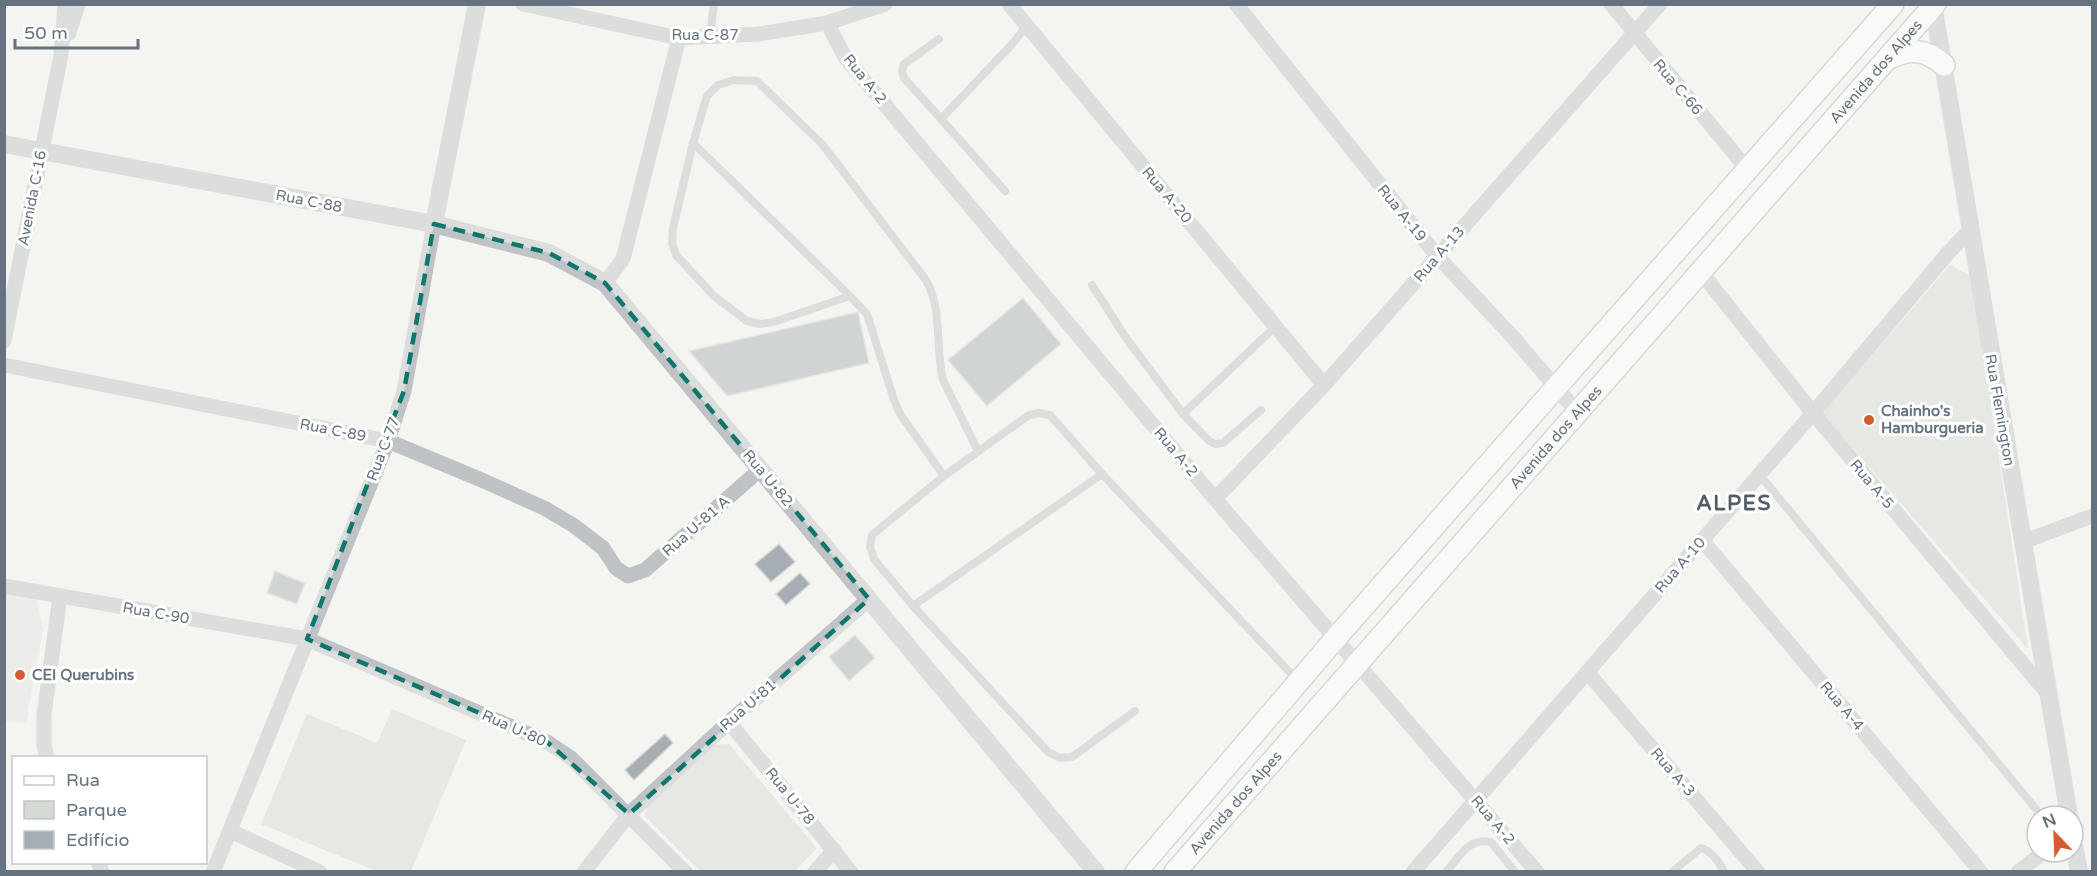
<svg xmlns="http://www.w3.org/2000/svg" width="2097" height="876" viewBox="0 0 2097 876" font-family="'Varela Round',sans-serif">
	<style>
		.built { fill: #e2e3e2 }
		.green { fill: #d5dbd2 }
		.building { fill: #a7aeb3; stroke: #d5d5d3; stroke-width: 1.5 }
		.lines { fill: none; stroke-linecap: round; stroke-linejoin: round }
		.secondary-casing { stroke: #b2b6ba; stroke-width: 24 }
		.service { stroke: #bfc3c6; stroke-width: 8 }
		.minor { stroke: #bfc3c6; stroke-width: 15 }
		.tertiary { stroke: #bfc3c6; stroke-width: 18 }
		.secondary { stroke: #fff; stroke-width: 21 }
		.marked { fill: none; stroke: #0f766e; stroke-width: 4.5; stroke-dasharray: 12 8; stroke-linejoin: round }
		.poi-dot { fill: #d65a2f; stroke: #fff; stroke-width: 2 }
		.labels { text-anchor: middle; stroke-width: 6; stroke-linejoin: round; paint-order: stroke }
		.street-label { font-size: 15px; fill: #657380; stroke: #fff }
		.poi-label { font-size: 15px; font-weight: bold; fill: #657380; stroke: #fff; text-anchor: start }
		.district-label { font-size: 21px; font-weight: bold; letter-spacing: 1.5px; fill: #535d65; stroke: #fff }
	</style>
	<rect width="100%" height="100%" fill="#f4f4f1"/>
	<polygon class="built" points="5,593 36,597 43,629 26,723 5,721"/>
	<g class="green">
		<polygon points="1950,265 1971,276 2028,649 1822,413"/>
		<polygon points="392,709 466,740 411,871 376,871 261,824 307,714 377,743"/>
		<polygon points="729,744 817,848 795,871 700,871 645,816 648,800 713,745"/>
	</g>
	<g class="building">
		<polygon points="1023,298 1061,344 987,406 948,360"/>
		<polygon points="858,312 869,363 727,396 689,351"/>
		<polygon points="779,544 795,562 771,582 755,564"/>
		<polygon points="275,571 305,583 297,604 267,593"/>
		<polygon points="800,573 810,584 786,605 776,594"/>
		<polygon points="855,635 875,658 849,681 829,657"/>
		<polygon points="665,734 673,743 634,780 625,770"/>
	</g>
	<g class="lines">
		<g class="secondary-casing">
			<g id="secondary">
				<path d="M 1889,58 C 1912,48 1925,49 1944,65"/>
				<polyline points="1136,872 1335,639 1893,4"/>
				<path id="s1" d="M 1175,872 L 1935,4"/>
			</g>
		</g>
		<g class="service">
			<polyline points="710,36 714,4"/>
			<polyline points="939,39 904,64 902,71 904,78 941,119"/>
			<polyline points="693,143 850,296"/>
			<polyline points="1005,191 941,119 1015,41 1026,26"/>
			<polyline points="1092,285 1126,338 1183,414 1209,441 1215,444 1223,443 1261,410"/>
			<polyline points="1183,414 1276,326"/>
			<polyline points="1759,474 2036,809"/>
			<path d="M 944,476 L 900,414 L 894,400 L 867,314 L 850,296 L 774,322 L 760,324 L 747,321 L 714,296 L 676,255 L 672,243 L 673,228 L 693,143 L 707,96 L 718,85 L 734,80 L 757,81 L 822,144 L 926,280 C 943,310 935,347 943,380 L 978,451"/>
			<polyline points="913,606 874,559 870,547 872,535 944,476 1029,415 1039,413 1050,415 1102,474"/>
			<polyline points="1135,711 1072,757 1060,758 1048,752 913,606 1102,474 1298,681"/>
			<path d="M 1446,872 C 1460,856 1467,838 1491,842 L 1515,872"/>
			<path d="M 1672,872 L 1701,848 C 1711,851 1720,862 1724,872"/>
		</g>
		<g class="minor">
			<polyline points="523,4 679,38 759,34 827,23 885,4"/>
			<polyline points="1009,4 1324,385"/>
			<polyline points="1236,4 1437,256 1510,334 1578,413"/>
			<polyline points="1611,4 1747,169"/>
			<polyline points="827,23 845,57 1215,499 1537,872"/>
			<polyline points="69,33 78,4"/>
			<polyline points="1700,271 1813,413 2048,694"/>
			<polyline points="605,283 623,259 679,38"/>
			<polyline points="4,341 61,55 65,4"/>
			<polyline points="4,365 388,441 484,481 544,508 573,525 603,548 616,568 628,576 645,570 761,469"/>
			<polyline points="1215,499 1324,385 1660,4"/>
			<polyline points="1702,540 1981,872"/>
			<polyline points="2023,542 2092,516"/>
			<polyline points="4,586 307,639 547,742 571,758 685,872"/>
			<polyline points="1587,672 1758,872"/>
			<polyline points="729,722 851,872"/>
			<polyline points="47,758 44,745 44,715 60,596"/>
			<polyline points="230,831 320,872"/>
			<polyline points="98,862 102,872"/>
			<polyline points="213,872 388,441 404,391 434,224"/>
			<polyline points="584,872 629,814 729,722 869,599"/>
			<polyline points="815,872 834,850"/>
			<polyline points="1413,872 1813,413 1949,252 1970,230"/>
			<polyline points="2018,872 2044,852"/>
		</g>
		<g class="tertiary">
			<polyline points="1933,4 2069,816"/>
			<polyline points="4,144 434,224 549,253 605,283 1096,872"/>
			<polyline points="434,224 477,4"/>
			<polyline points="2073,840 2079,872"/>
		</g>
		<use href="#secondary" class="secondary"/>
	</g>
	<path d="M0 0H2097V876H0ZM 434,224 L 549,253 L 605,283 L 869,599 L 629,814 L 547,742 L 307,639 L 404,391 Z" fill="#f4f4f1" fill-opacity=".55" fill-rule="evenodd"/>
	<path class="marked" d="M 434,224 L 549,253 L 605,283 L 869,599 L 629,814 L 547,742 L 307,639 L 404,391 Z"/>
	<g class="poi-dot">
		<circle cx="1869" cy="420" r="6"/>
		<circle cx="20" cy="675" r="6"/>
	</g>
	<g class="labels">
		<g class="street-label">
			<text x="705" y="40">Rua C-87</text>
			<text dy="5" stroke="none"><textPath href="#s1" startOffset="1064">Avenida dos Alpes</textPath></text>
			<text transform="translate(865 79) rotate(51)" y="5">Rua A-2</text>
			<text transform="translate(1678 87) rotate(50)" y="5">Rua C-66</text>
			<text transform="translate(1167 195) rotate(50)" y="5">Rua A-20</text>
			<text transform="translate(32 198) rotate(-79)" y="5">Avenida C-16</text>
			<text transform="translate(309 201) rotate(11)" y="5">Rua C-88</text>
			<text transform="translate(1402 213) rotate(51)" y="5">Rua A-19</text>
			<text transform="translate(1439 254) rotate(-49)" y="5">Rua A-13</text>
			<text transform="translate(2000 410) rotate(80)" y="5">Rua Flemington</text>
			<text transform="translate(333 430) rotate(11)" y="5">Rua C-89</text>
			<text dy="5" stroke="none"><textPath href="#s1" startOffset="578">Avenida dos Alpes</textPath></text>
			<text transform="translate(383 449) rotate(-69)" y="5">Rua C-77</text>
			<text transform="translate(1176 452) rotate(50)" y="5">Rua A-2</text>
			<text transform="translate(768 478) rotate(50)" y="5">Rua U-82</text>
			<text transform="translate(1872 484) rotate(50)" y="5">Rua A-5</text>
			<text transform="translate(696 526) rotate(-41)" y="5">Rua U-81 A</text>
			<text transform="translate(1680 565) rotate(-49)" y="5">Rua A-10</text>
			<text transform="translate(156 613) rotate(10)" y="5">Rua C-90</text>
			<text transform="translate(748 705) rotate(-41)" y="5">Rua U-81</text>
			<text transform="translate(1842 706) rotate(50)" y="5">Rua A-4</text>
			<text transform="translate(514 728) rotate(24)" y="5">Rua U-80</text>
			<text transform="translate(1673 772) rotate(49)" y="5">Rua A-3</text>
			<text transform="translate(790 796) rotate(51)" y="5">Rua U-78</text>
			<text dy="5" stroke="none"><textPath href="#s1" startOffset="92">Avenida dos Alpes</textPath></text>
			<text transform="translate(1493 820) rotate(50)" y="5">Rua A-2</text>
		</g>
		<g class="poi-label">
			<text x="1881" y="416">Chainho's<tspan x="1881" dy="17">Hamburgueria</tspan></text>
			<text x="32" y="680">CEI Querubins</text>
		</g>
		<g class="district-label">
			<text x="1734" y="510">ALPES</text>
		</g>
	</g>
	<rect width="2097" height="876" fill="none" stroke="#657380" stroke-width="12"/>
	<rect x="12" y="756" width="195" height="108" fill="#ffffff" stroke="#c1c7cc" stroke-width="1.5"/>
	<rect x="24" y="776" width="30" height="9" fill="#ffffff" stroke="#c1c7cc" stroke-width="1.5"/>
	<text x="66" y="786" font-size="18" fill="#657380">Rua</text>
	<rect x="24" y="801" width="30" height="18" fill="#d5dbd2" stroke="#c1c7cc" stroke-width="1.5"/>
	<text x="66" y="816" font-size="18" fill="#657380">Parque</text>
	<rect x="24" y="831" width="30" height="18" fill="#a7aeb3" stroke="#c1c7cc" stroke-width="1.5"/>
	<text x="66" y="846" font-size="18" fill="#657380">Edifício</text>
	<g transform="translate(2055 834) rotate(337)"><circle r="28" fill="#ffffff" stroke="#c1c7cc" stroke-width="1.5"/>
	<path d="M0-4.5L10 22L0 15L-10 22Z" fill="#d65a2f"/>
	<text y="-9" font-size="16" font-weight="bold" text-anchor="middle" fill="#657380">N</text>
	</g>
	<path d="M15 39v9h123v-9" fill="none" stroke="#657380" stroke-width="3"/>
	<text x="24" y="39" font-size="18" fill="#657380" stroke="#ffffff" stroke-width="4.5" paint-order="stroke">50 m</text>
</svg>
